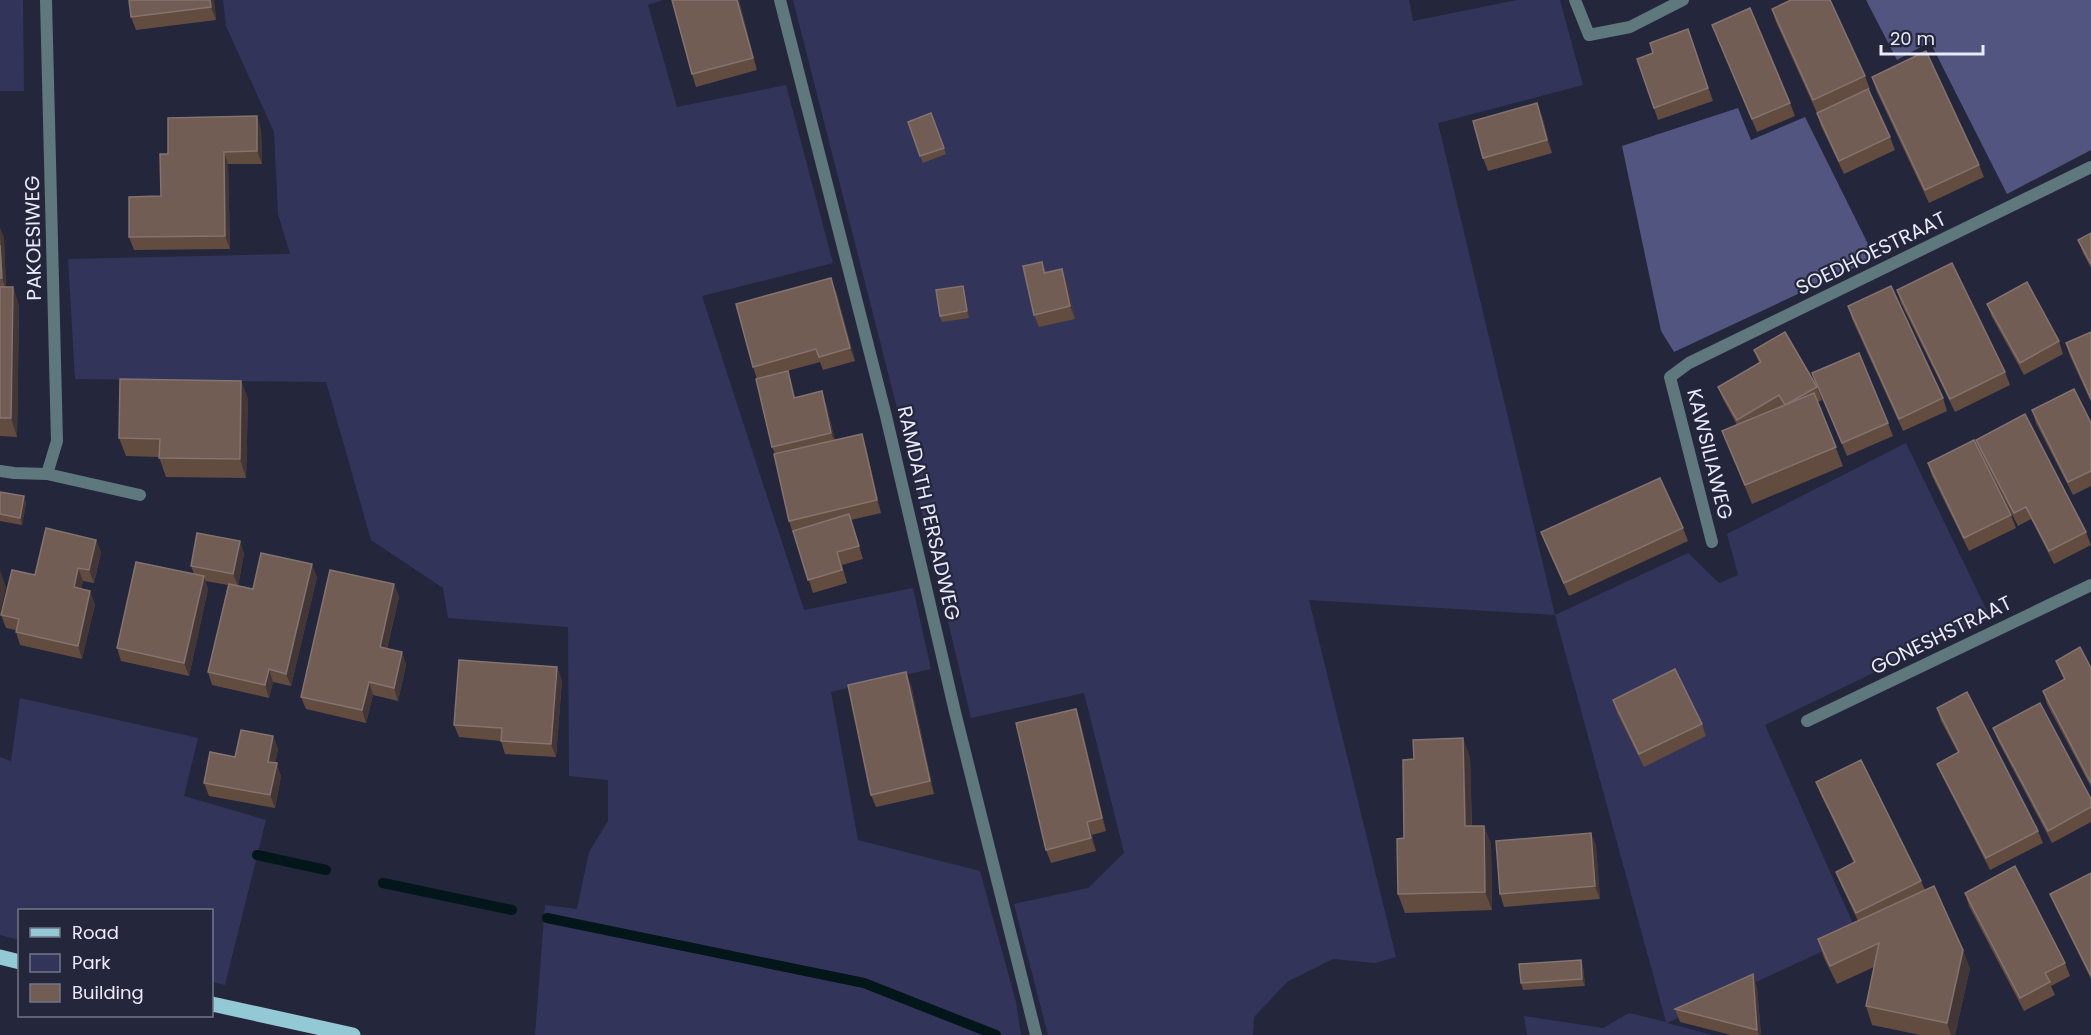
<svg xmlns="http://www.w3.org/2000/svg" width="2091" height="1035" viewBox="0 0 2091 1035" font-family="Poppins,sans-serif">
	<style>
		.green { fill: #323559 }
		.forest { fill: #51557f }
		.lines { fill: none; stroke-linecap: round; stroke-linejoin: round }
		.stream { stroke: #031619; stroke-width: 10 }
		.service { stroke: #5e787e; stroke-width: 12 }
		.minor { stroke: #5e787e; stroke-width: 12 }
		.primary { stroke: #93c8d5; stroke-width: 15 }
		.wall { fill: #624c40 }
		.shaded-wall { fill: #433636 }
		.building { fill: #715d54; stroke: #84736e; stroke-width: 1.5 }
		.labels { text-anchor: middle; stroke-width: 4.5; stroke-linejoin: round; paint-order: stroke }
		.street-label { font-size: 20px; fill: #e9ebfa; stroke: #24263c }
	</style>
	<rect width="100%" height="100%" fill="#24263c"/>
	<g class="green">
		<polygon points="0,0 23,0 24,91 0,91"/>
		<polygon points="223,0 663,0 648,5 677,107 786,85 833,263 702,296 804,610 913,588 931,669 831,692 858,840 980,871 1016,1002 1021,1035 535,1035 545,905 577,909 589,852 608,821 608,780 569,776 568,627 448,618 443,588 371,540 326,382 75,379 68,259 290,254 278,214 274,132 226,26"/>
		<polygon points="793,0 1409,0 1413,21 1517,0 1560,0 1583,85 1438,123 1555,615 1688,553 1719,583 1738,575 1727,534 1906,443 1990,617 1765,725 1858,935 1667,1023 1713,1035 1527,1035 1524,1016 1603,1028 1629,1013 1666,1022 1555,615 1309,600 1396,957 1375,963 1333,959 1287,982 1254,1017 1253,1035 1048,1035 1014,904 1088,888 1124,853 1084,693 971,718 898,412"/>
		<polygon points="20,698 198,738 184,796 266,820 225,985 212,982 212,910 20,910 19,940 0,935 0,757 11,761"/>
	</g>
	<g class="forest">
		<polygon points="1866,0 2091,0 2091,150 2007,194 1930,42 1897,60"/>
		<polygon points="1738,108 1751,140 1805,117 1875,258 1674,352 1661,331 1622,146"/>
	</g>
	<g class="lines">
		<g class="stream">
			<polyline points="257,855 326,870"/>
			<polyline points="383,883 512,910"/>
			<polyline points="547,918 864,983 996,1035"/>
		</g>
		<polyline class="service" points="1807,721 2091,585"/>
		<g class="minor">
			<polyline points="46,0 57,441 47,474"/>
			<polyline points="780,0 886,416 955,712 1036,1035"/>
			<polyline points="1575,0 1589,35 1630,27 1683,0"/>
			<polyline points="0,471 14,473 47,474 140,495"/>
			<polyline points="1712,542 1670,377 1689,363 2091,167"/>
		</g>
		<g class="primary">
			<polyline points="0,957 20,962"/>
			<polyline points="212,1004 353,1035"/>
		</g>
	</g>
	<g class="wall">
		<polygon points="214,0 216,20 136,30 131,17"/>
		<polygon points="739,0 757,70 696,87 692,74"/>
		<polygon points="1772,9 1865,76 1870,89 1869,89 1890,137 1895,150 1844,174 1821,126 1817,113 1776,22"/>
		<polygon points="1712,25 1790,103 1795,116 1757,132"/>
		<polygon points="1688,29 1713,101 1658,120 1637,59 1653,53"/>
		<polygon points="1872,77 1979,165 1984,177 1929,203 1876,90"/>
		<polygon points="931,113 946,154 923,163 908,122"/>
		<polygon points="1542,116 1552,153 1488,171 1483,158"/>
		<polygon points="261,129 262,164 228,164 230,249 134,250 129,237 161,196 168,154"/>
		<polygon points="0,228 4,238 6,287 13,287 19,306 17,437 0,436"/>
		<polygon points="2091,233 2091,268 2083,253 2078,240"/>
		<polygon points="1042,262 1046,272 1067,282 1075,319 1039,327 1034,315"/>
		<polygon points="963,286 965,293 969,318 942,322 940,316"/>
		<polygon points="1897,290 2005,372 2010,385 1955,412 1901,303"/>
		<polygon points="836,291 855,361 823,370 820,362 776,374 788,371 792,384 795,397 826,404 835,440 866,447 881,513 851,520 863,559 842,565 847,583 813,593 794,534 793,534 789,521 775,454 772,447 757,379 753,367"/>
		<polygon points="1987,304 2059,341 2063,354 2024,375 1992,317"/>
		<polygon points="1848,306 1943,398 1947,411 1903,431 1852,319"/>
		<polygon points="2091,332 2091,402 2070,356 2066,343"/>
		<polygon points="1754,350 1817,387 1822,400 1818,402 1843,466 1752,504 1722,431 1737,425 1723,399 1718,387 1759,363"/>
		<polygon points="1812,373 1888,423 1893,436 1847,456"/>
		<polygon points="241,381 248,399 246,478 166,477 159,457 126,456 119,438"/>
		<polygon points="2032,410 2091,423 2091,486 2073,495 2036,423"/>
		<polygon points="1976,440 2086,532 2091,545 2054,564 2031,519 2018,526 1981,453"/>
		<polygon points="1928,463 2011,515 2016,528 1969,551 1932,476"/>
		<polygon points="0,492 24,496 26,503 22,525 0,521"/>
		<polygon points="1683,528 1688,541 1569,596 1546,545 1541,532"/>
		<polygon points="96,540 101,552 94,583 83,581 81,589 95,604 82,659 20,645 16,632 16,630 6,628 1,615"/>
		<polygon points="240,541 244,554 238,586 253,589 317,577 291,686 273,682 269,698 212,685 208,672 228,585 205,581 208,589 189,676 121,661 117,648 194,574 191,566"/>
		<polygon points="394,584 399,597 387,649 402,652 406,665 398,701 373,695 366,723 306,709 301,697"/>
		<polygon points="2056,661 2091,668 2091,787 2047,704 2043,691 2064,680"/>
		<polygon points="562,680 556,757 505,754 501,741 459,737 454,725"/>
		<polygon points="911,685 934,794 876,807 871,795"/>
		<polygon points="1613,700 1702,724 1706,736 1644,767 1617,713"/>
		<polygon points="1937,708 2038,831 2043,843 1990,870 1942,776 1937,764 1958,753 1941,721"/>
		<polygon points="1080,721 1106,831 1092,835 1096,851 1051,863 1046,850"/>
		<polygon points="1993,728 2091,799 2091,822 2052,843 1998,741"/>
		<polygon points="273,736 278,749 275,763 281,776 275,808 209,796 204,783 235,757"/>
		<polygon points="1470,757 1472,826 1484,826 1491,844 1492,910 1405,913 1398,894 1404,838"/>
		<polygon points="1816,782 1921,881 1925,890 1970,968 1955,1035 1920,1035 1872,1025 1866,1006 1874,967 1837,984 1824,958 1818,939 1858,921 1841,885 1836,872 1854,863 1821,795"/>
		<polygon points="1591,833 1596,846 1600,899 1504,907 1500,894"/>
		<polygon points="2091,873 2091,979 2055,906 2050,894"/>
		<polygon points="1965,893 2065,963 2070,976 2051,986 2055,995 2024,1011 1969,906"/>
		<polygon points="1581,960 1583,967 1585,986 1523,990 1521,983"/>
		<polygon points="1757,987 1761,1035 1731,1035 1680,1022 1675,1009"/>
	</g>
	<g class="shaded-wall">
		<polygon points="210,0 214,0 216,20 211,7"/>
		<polygon points="737,0 739,0 757,70 753,58"/>
		<polygon points="1537,103 1542,116 1552,153 1547,140"/>
		<polygon points="257,116 261,129 262,164 257,151"/>
		<polygon points="224,152 228,164 230,249 225,236"/>
		<polygon points="0,228 4,238 6,290 2,278"/>
		<polygon points="1062,269 1067,282 1075,319 1070,306"/>
		<polygon points="831,278 836,291 855,361 850,348"/>
		<polygon points="963,286 965,293 969,318 967,311"/>
		<polygon points="13,287 19,306 17,437 11,418"/>
		<polygon points="788,371 792,384 799,411 794,398"/>
		<polygon points="241,381 248,399 246,478 240,459"/>
		<polygon points="822,391 826,404 836,445 831,433"/>
		<polygon points="862,434 866,447 881,513 877,500"/>
		<polygon points="24,496 26,503 22,525 20,518"/>
		<polygon points="96,540 101,552 94,583 89,570"/>
		<polygon points="240,541 244,554 238,586 233,574"/>
		<polygon points="312,564 317,577 291,686 286,674"/>
		<polygon points="78,568 83,581 78,600 74,587"/>
		<polygon points="0,570 6,587 0,614"/>
		<polygon points="204,576 208,589 189,676 184,663"/>
		<polygon points="394,584 399,597 384,660 380,647"/>
		<polygon points="90,591 95,604 82,659 78,646"/>
		<polygon points="402,652 406,665 398,701 394,688"/>
		<polygon points="557,667 562,680 556,757 551,744"/>
		<polygon points="269,669 273,682 269,698 265,685"/>
		<polygon points="906,672 911,685 934,794 930,781"/>
		<polygon points="369,682 373,695 366,723 362,710"/>
		<polygon points="1076,709 1080,721 1106,831 1102,818"/>
		<polygon points="273,736 278,749 273,775 268,762"/>
		<polygon points="1463,738 1470,757 1472,845 1465,826"/>
		<polygon points="277,763 281,776 275,808 270,795"/>
		<polygon points="1087,822 1092,835 1096,851 1091,838"/>
		<polygon points="1484,826 1491,844 1492,910 1485,892"/>
		<polygon points="1591,833 1596,846 1600,899 1595,886"/>
		<polygon points="1963,950 1970,968 1955,1035 1951,1035 1947,1023"/>
		<polygon points="1581,960 1583,967 1585,986 1582,979"/>
		<polygon points="1753,974 1757,987 1761,1035 1759,1035 1757,1030"/>
	</g>
	<g class="building">
		<polygon points="129,0 210,0 211,7 131,17"/>
		<polygon points="672,0 737,0 753,58 692,74"/>
		<polygon points="1791,0 1830,0 1865,76 1813,100 1772,9"/>
		<polygon points="1750,8 1790,103 1752,119 1712,25"/>
		<polygon points="1688,29 1708,88 1654,108 1637,59 1653,53 1650,43"/>
		<polygon points="1926,51 1979,165 1925,190 1872,77"/>
		<polygon points="1868,89 1890,137 1839,161 1817,113"/>
		<polygon points="1537,103 1547,140 1483,158 1473,121"/>
		<polygon points="931,113 944,148 920,156 908,122"/>
		<polygon points="257,116 257,151 224,152 225,236 129,237 129,197 161,196 160,154 168,154 168,118"/>
		<polygon points="2091,233 2091,264 2078,240"/>
		<polygon points="0,245 2,278 0,278"/>
		<polygon points="1042,262 1044,273 1062,269 1070,306 1034,315 1023,266"/>
		<polygon points="1952,263 2005,372 1950,399 1897,290"/>
		<polygon points="831,278 850,348 819,357 816,349 753,367 736,304"/>
		<polygon points="2027,282 2059,341 2020,363 1987,304"/>
		<polygon points="963,286 967,311 940,316 936,290"/>
		<polygon points="1891,286 1943,398 1899,419 1848,306"/>
		<polygon points="0,287 13,287 11,418 0,418"/>
		<polygon points="1785,332 1817,387 1785,405 1779,395 1737,420 1718,387 1761,362 1754,350"/>
		<polygon points="2091,332 2091,399 2066,343"/>
		<polygon points="1859,353 1888,423 1842,443 1812,373"/>
		<polygon points="788,371 794,398 822,391 831,433 772,447 756,379"/>
		<polygon points="120,379 241,381 240,459 159,458 160,439 119,438"/>
		<polygon points="2074,389 2091,423 2091,471 2068,482 2032,410"/>
		<polygon points="1814,393 1836,447 1745,485 1722,431"/>
		<polygon points="2025,414 2086,532 2049,551 2026,507 2014,513 1976,440"/>
		<polygon points="862,434 877,500 789,521 774,454"/>
		<polygon points="1974,440 2011,515 1964,538 1928,463"/>
		<polygon points="1660,478 1683,528 1564,583 1541,532"/>
		<polygon points="0,492 24,496 20,518 0,514"/>
		<polygon points="849,514 859,546 837,552 842,570 808,580 793,531"/>
		<polygon points="46,528 96,540 89,570 78,568 74,587 90,591 78,646 16,632 19,619 1,615 12,570 35,575"/>
		<polygon points="197,533 240,541 233,574 191,566"/>
		<polygon points="261,553 312,564 286,674 269,669 265,685 208,672 229,584 253,589"/>
		<polygon points="136,562 204,576 184,663 117,648"/>
		<polygon points="330,570 394,584 380,647 402,652 394,688 369,682 362,710 301,697"/>
		<polygon points="2080,647 2091,668 2091,783 2043,691 2065,679 2056,661"/>
		<polygon points="459,660 557,667 551,744 501,741 502,728 454,725"/>
		<polygon points="1675,669 1702,724 1639,754 1613,700"/>
		<polygon points="906,672 930,781 871,795 848,685"/>
		<polygon points="1967,692 2038,831 1986,858 1937,764 1959,752 1937,708"/>
		<polygon points="2040,703 2091,799 2091,807 2048,831 1993,728"/>
		<polygon points="1076,709 1102,818 1087,822 1091,838 1046,850 1016,723"/>
		<polygon points="241,730 273,736 268,762 277,763 270,795 204,783 210,752 235,757"/>
		<polygon points="1463,738 1465,826 1484,826 1485,892 1398,894 1397,839 1404,838 1403,760 1414,759 1413,740"/>
		<polygon points="1861,760 1921,881 1856,913 1836,872 1855,862 1816,782"/>
		<polygon points="1591,833 1595,886 1500,894 1496,841"/>
		<polygon points="2015,866 2065,963 2045,973 2050,982 2020,998 1965,893"/>
		<polygon points="2091,873 2091,976 2050,894"/>
		<polygon points="1934,886 1963,950 1947,1023 1866,1006 1879,943 1830,966 1818,939"/>
		<polygon points="1581,960 1582,979 1521,983 1519,964"/>
		<polygon points="1753,974 1757,1030 1675,1009"/>
	</g>
	<g class="labels">
		<g class="street-label">
			<text transform="translate(33 238) rotate(-91)" y="7">PAKOESIWEG</text>
			<text transform="translate(1871 253) rotate(-26)" y="7">SOEDHOESTRAAT</text>
			<text transform="translate(1710 454) rotate(76)" y="7">KAWSILIAWEG</text>
			<text transform="translate(929 513) rotate(77)" y="7">RAMDATH PERSADWEG</text>
			<text transform="translate(1941 635) rotate(-26)" y="7">GONESHSTRAAT</text>
		</g>
	</g>
	<rect x="18" y="909" width="195" height="108" fill="#24263c" stroke="#737588" stroke-width="1.5"/>
	<rect x="30" y="928" width="30" height="9" fill="#93c8d5" stroke="#737588" stroke-width="1.5"/>
	<text x="72" y="939" font-size="18" fill="#e9ebfa">Road</text>
	<rect x="30" y="954" width="30" height="18" fill="#323559" stroke="#737588" stroke-width="1.5"/>
	<text x="72" y="969" font-size="18" fill="#e9ebfa">Park</text>
	<rect x="30" y="984" width="30" height="18" fill="#715d54" stroke="#737588" stroke-width="1.5"/>
	<text x="72" y="999" font-size="18" fill="#e9ebfa">Building</text>
	<path d="M1881 45v9h102v-9" fill="none" stroke="#e9ebfa" stroke-width="3"/>
	<text x="1890" y="45" font-size="18" fill="#e9ebfa" stroke="#24263c" stroke-width="4.5" paint-order="stroke">20 m</text>
</svg>
